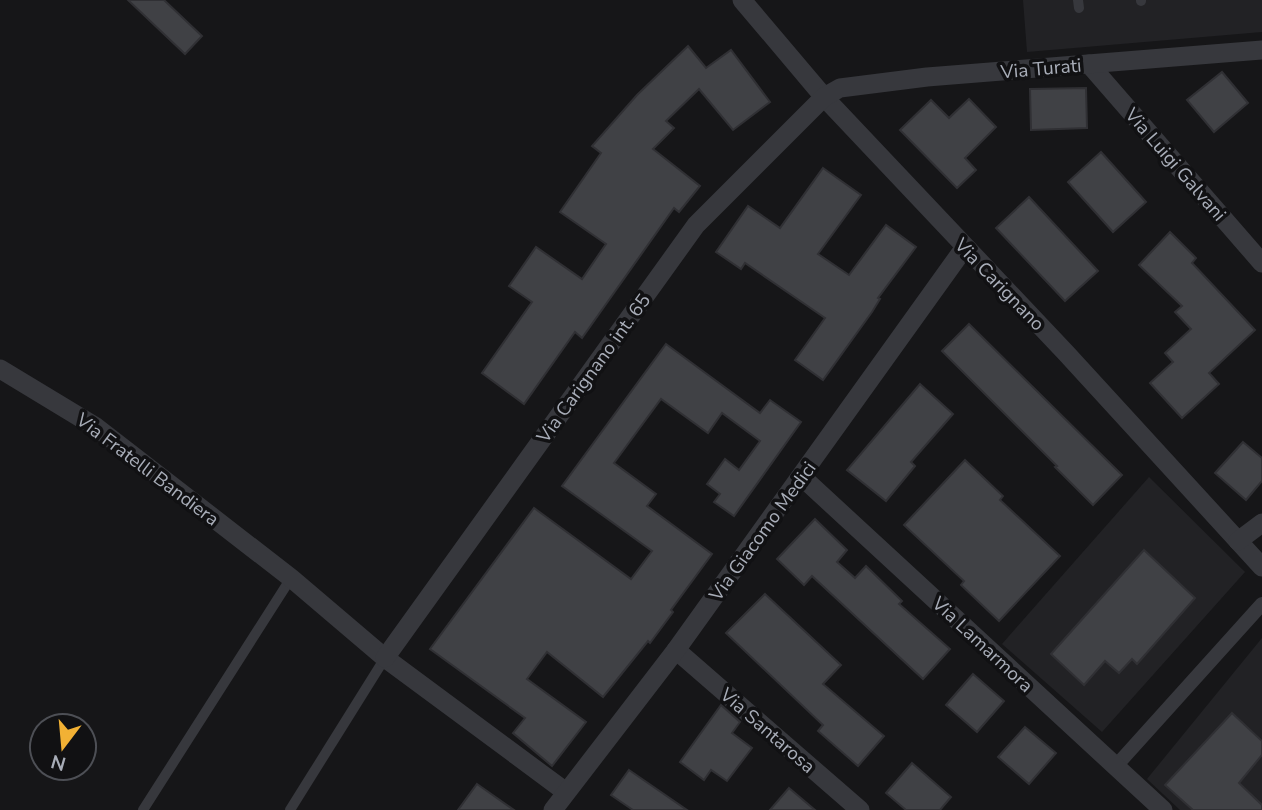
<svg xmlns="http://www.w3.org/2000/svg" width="1262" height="810" viewBox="0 0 1262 810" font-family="'Nunito Sans',sans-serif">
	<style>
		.built { fill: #222225 }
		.building { fill: #404145; stroke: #303034; stroke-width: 2 }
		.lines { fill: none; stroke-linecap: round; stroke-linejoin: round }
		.service { stroke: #37383d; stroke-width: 10 }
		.pedestrian { stroke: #37383d; stroke-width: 14 }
		.minor { stroke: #37383d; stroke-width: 19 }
		.labels { text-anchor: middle; stroke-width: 7; stroke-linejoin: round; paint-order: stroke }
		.street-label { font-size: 19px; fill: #a8adb8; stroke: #111113 }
	</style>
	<rect width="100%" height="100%" fill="#161618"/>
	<g class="built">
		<polygon points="1023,0 1262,0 1262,32 1027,52"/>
		<polygon points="1149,477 1245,572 1102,732 1002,644"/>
		<polygon points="1262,638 1262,810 1180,810 1147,779"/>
	</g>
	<g class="building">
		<polygon points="128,0 164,0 202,36 185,54"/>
		<polygon points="688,46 706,68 731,50 770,102 733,130 699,89 666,121 674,128 653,149 700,186 679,212 674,208 582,338 575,332 524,404 482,373 532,302 509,286 536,247 582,279 606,244 560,212 601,153 592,146 637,95"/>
		<polygon points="1222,72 1248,103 1214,132 1187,100"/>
		<polygon points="1086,88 1087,128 1031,130 1030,89"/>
		<polygon points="969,99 996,127 965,158 976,170 957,188 900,130 931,100 949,118"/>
		<polygon points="1101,152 1146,202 1113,232 1068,182"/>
		<polygon points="823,168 861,195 818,254 849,275 886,225 916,247 878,298 880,299 872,312 823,380 795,360 825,318 745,263 741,269 716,252 748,206 780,228"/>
		<polygon points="1029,197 1098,271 1065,301 996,228"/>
		<polygon points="1170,232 1196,258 1192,263 1255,330 1209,373 1219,384 1182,418 1150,383 1173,362 1165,353 1191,329 1175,312 1182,306 1139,265"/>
		<polygon points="969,324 1122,475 1093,505 1055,467 1057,466 942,351"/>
		<polygon points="666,344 760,413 770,400 801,422 734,516 714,502 720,494 707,484 725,459 739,470 760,441 722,413 708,433 661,399 614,463 656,494 647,506 712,554 671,610 673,612 650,643 648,641 603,697 547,652 527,679 586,722 552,766 513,733 525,718 430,649 534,508 631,579 652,551 562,486"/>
		<polygon points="920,384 953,414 911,462 915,466 886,501 847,470"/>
		<polygon points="1243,442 1262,458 1262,481 1246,500 1215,473"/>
		<polygon points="965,460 1003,496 1000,500 1060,556 999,621 961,585 964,581 904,525"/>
		<polygon points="815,519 847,550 837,562 855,578 866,566 902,601 899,604 950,649 923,679 812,576 804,585 777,559"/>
		<polygon points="1144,550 1195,598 1137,664 1132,659 1119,673 1105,661 1084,685 1051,654"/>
		<polygon points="765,594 841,665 823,684 884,736 858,766 818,731 823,725 726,633"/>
		<polygon points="973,674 1004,701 977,732 946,705"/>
		<polygon points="721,705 740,722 732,733 752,748 727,781 711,770 704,780 680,762"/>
		<polygon points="1232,713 1262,741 1262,755 1239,783 1262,805 1262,810 1193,810 1165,785"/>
		<polygon points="1025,727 1056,753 1029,784 998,757"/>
		<polygon points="912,763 951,797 940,810 906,810 886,793"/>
		<polygon points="629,770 687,810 633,810 611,795"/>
		<polygon points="477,784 514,810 458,810"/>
		<polygon points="789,788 815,810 770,810"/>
	</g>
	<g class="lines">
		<g class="service">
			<polyline points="1078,0 1079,8"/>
			<polyline points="1141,0 1141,1"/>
			<polyline points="143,810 291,578"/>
			<polyline points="290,810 385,658"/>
		</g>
		<polyline class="pedestrian" points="1116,766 1262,604"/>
		<g class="minor">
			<polyline points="742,0 824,97 1066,353 1262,567"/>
			<polyline points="1089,64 1262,263"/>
			<polyline points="0,369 96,427 291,578 385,658 566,792"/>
			<polyline points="802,477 1163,810"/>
			<polyline points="1238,541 1262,523"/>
			<polyline points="676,650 860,810"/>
			<polyline points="385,658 696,225 824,97 840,88 927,77 1262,50"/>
			<polyline points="553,810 676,650 965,247"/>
		</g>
	</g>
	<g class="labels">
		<g class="street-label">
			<text transform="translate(1041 68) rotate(-5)" y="7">Via Turati</text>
			<text transform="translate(1176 164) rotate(49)" y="7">Via Luigi Galvani</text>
			<text transform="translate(1000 284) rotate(46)" y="7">Via Carignano</text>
			<text transform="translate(593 368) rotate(-54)" y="7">Via Carignano int. 65</text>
			<text transform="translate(148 469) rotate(37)" y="7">Via Fratelli Bandiera</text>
			<text transform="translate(762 531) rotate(-54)" y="7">Via Giacomo Medici</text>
			<text transform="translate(983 644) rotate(43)" y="7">Via Lamarmora</text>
			<text transform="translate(768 730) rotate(41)" y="7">Via Santarosa</text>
		</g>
	</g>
	<g transform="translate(63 747) rotate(196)"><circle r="33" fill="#111113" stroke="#4d4f55" stroke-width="2"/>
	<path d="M0-5L12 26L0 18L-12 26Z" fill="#f2b134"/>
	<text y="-10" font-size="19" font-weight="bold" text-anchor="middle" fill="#a8adb8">N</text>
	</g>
</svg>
